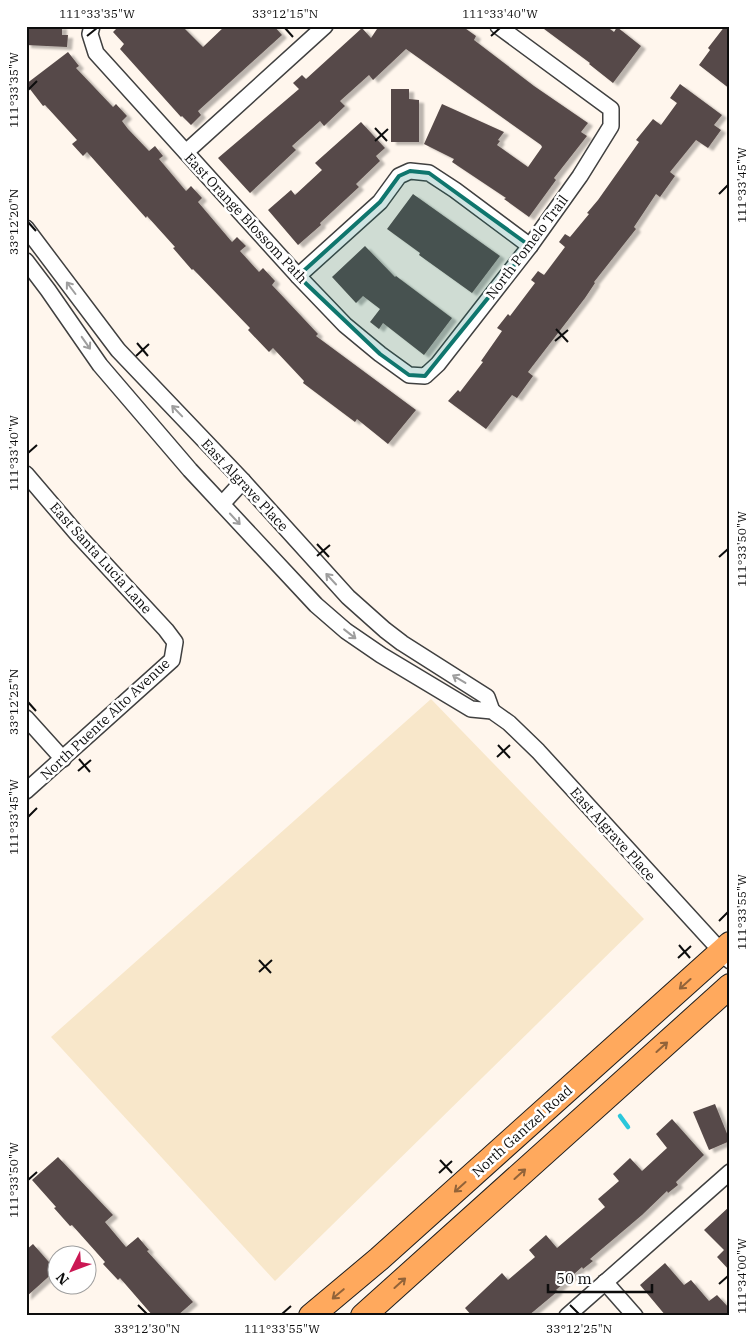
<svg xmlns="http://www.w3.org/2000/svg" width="756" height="1342" viewBox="0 0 756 1342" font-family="'IBM Plex Serif',serif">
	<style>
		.farmland { fill: #f8e7ca }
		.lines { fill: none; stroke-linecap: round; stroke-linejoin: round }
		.stream { stroke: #2bc7db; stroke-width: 4.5 }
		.building { fill: #574a48; filter: url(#shadow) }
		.street-casing { stroke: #404040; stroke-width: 18 }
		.primary-casing { stroke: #1e1e1e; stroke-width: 26 }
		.street { stroke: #fff; stroke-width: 15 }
		.primary { stroke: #ffa95d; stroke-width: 24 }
		.oneway { stroke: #9e9e9e }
		.oneway2 { stroke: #926339 }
		.marked { fill: #0f766e; fill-opacity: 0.2; stroke: #0f766e; stroke-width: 4; stroke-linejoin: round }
		.ticks { fill: none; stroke: #0d0d0d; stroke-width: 2 }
		.labels { text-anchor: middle; stroke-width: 5; stroke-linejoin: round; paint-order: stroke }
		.street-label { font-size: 14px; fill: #0d0d0d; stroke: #fff }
		.neatline { fill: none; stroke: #0d0d0d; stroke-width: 2 }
		.ticks-label { font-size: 12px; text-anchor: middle; fill: #0d0d0d }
	</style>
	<defs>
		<filter id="shadow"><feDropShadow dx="5" dy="3" stdDeviation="1" flood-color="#0004"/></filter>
	</defs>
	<rect width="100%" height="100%" fill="#fff6ed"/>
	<polygon class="farmland" points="431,699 644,919 275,1281 51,1037"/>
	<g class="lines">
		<polyline class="stream" points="620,1116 628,1127"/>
	</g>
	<g class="building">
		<polygon points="26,26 62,26 62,35 68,35 67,47 26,45"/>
		<polygon points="119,26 182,26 203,47 225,26 274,26 282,35 198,111 201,115 191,125 182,116 181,117 120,49 124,44 113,32"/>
		<polygon points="379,26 462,26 476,36 474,40 534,86 588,123 581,132 587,136 554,178 556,180 529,217 504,199 506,198 452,162 454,159 424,144 442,104 504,132 498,140 500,141 497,145 528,167 542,147 541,145 406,49 373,80 369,75 340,101 345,106 324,126 320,121 292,146 296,150 250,193 218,158 299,89 293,83 302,75 306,79 362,28 371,38"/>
		<polygon points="540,26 606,26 614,32 617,27 641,46 613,83 589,64 590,63"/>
		<polygon points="725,26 730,26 730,89 699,65 710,50 708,48"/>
		<polygon points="68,52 79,66 76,68 113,107 116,104 127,116 122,121 128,129 149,151 155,146 163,156 159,159 186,191 191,186 202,198 198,202 232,242 237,237 246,246 240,251 259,272 263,268 275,281 272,285 318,334 316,336 416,410 388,444 357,419 355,422 303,383 304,381 273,348 269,352 248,330 250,328 193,269 192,270 173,248 175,247 147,216 146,218 87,152 83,156 72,144 77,140 45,105 43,106 26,84"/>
		<polygon points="680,84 722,115 714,125 721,130 708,148 696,140 670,172 675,176 660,197 656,194 634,227 636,229 594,282 595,283 585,298 528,372 533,376 517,398 512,395 486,429 448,401 458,390 460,392 483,362 481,361 502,331 497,328 508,314 510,316 535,283 531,280 538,271 544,275 565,247 559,242 565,234 570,237 589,214 587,213 598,200 639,142 636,140 653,119 661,125 677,103 670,98"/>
		<polygon points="391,89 409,89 409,99 419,100 419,142 391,142"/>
		<polygon points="361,122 385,148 376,156 380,161 356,184 359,187 320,223 321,225 298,245 268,210 291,190 295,195 322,170 315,163"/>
		<polygon points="413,194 500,256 472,293 419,255 420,253 387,229"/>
		<polygon points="365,246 395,277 396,276 452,318 424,355 383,323 379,329 370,322 380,309 363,296 356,303 332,277"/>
		<polygon points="715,1104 730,1141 709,1150 693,1112"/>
		<polygon points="672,1119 704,1155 676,1182 678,1185 668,1193 667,1191 642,1215 590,1259 593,1261 583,1269 582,1267 556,1290 558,1291 528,1316 472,1316 465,1308 502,1273 508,1280 535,1257 529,1250 546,1235 557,1248 605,1207 598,1199 619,1181 613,1174 630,1158 642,1171 667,1148 656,1134"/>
		<polygon points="58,1157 113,1215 105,1222 126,1247 138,1237 149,1250 147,1251 193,1302 177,1316 153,1316 120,1278 118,1280 103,1264 105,1262 72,1225 70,1226 54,1208 56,1207 32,1180"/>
		<polygon points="730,1206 730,1271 717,1257 724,1250 704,1230"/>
		<polygon points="33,1244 56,1270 26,1297 26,1250"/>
		<polygon points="665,1263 684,1285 691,1280 709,1301 717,1295 730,1309 730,1316 666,1316 640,1285"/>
	</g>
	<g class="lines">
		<g class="street-casing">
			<g id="street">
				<polyline points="92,26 90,34 96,53 298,276 345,325 380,354 409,375 425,376 438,364 530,246 580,176 611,126 611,109 498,26"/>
				<polyline points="186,152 325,26"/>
				<polyline points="26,228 118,350 243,481 348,597 385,630 402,643 487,697 492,711"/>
				<polyline points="26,261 48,290 100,365 190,470 316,605 346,631 381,655 471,709 492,711 509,723 538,751 730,961"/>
				<polyline points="298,276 380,202 399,176 410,171 429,173 455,190 530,246"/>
				<polyline points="26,474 78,535 166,630 175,642 172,660 26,791"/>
				<polyline points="222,504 243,481"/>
				<polyline points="26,718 63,759"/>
				<polyline points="605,1282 635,1316"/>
				<polyline points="567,1316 730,1172"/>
			</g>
		</g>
		<g class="primary-casing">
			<g id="primary">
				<polyline points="311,1316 379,1259 730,944"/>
				<polyline points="363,1316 730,986"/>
			</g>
		</g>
		<use href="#street" class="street"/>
		<use href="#primary" class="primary"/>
	</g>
	<defs><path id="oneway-shaft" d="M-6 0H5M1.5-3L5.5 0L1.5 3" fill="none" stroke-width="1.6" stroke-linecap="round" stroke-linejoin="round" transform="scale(1.25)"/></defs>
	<g class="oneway">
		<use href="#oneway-shaft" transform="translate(71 288) rotate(-127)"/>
		<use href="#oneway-shaft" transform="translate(86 343) rotate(55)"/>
		<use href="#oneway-shaft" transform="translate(177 411) rotate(-134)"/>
		<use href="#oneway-shaft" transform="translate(235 519) rotate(47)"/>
		<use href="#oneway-shaft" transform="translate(331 579) rotate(-133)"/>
		<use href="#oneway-shaft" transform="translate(350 634) rotate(38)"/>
		<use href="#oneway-shaft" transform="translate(459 679) rotate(-149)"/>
	</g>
	<g class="oneway2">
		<use href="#oneway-shaft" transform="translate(685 984) rotate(138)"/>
		<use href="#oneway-shaft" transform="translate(662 1047) rotate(-42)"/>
		<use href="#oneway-shaft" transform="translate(520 1174) rotate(-42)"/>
		<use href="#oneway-shaft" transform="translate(460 1187) rotate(138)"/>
		<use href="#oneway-shaft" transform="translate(400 1283) rotate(-42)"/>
		<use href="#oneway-shaft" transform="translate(338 1294) rotate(140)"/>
	</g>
	<path class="marked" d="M 410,171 L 429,173 L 530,246 L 425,376 L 409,375 L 380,354 L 298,276 L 380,202 L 399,176 Z"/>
	<path class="ticks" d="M 285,28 L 293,37M 87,36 L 97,28M 491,36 L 500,28M 28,90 L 37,81M 375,128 L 387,141M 375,141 L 388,129M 719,194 L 728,185M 28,222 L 36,231M 556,329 L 568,342M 555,341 L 568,330M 137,343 L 148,356M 136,356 L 149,344M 28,453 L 37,445M 317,544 L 329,557M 317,556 L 330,545M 719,557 L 728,549M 28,702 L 36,711M 498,745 L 510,758M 497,757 L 510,745M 79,759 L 90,772M 78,771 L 91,760M 28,817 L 37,808M 719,921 L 728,912M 679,945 L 690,958M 678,958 L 691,946M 259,960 L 271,973M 259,972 L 272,960M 440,1160 L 452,1173M 439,1173 L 452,1161M 28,1180 L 37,1172M 719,1284 L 728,1276M 138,1305 L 147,1314M 570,1305 L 579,1314M 282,1314 L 291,1306"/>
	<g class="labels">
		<g class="street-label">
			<text transform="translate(246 218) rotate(47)" y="5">East Orange Blossom Path</text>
			<text transform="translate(527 247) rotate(-53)" y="5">North Pomelo Trail</text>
			<text transform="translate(245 485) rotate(47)" y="5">East Algrave Place</text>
			<text transform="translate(101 558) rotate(48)" y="5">East Santa Lucia Lane</text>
			<text transform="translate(105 719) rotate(-43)" y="5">North Puente Alto Avenue</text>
			<text transform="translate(613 834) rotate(48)" y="5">East Algrave Place</text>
			<text transform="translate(522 1131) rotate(-42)" y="5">North Gantzel Road</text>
		</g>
	</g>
	<rect width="756" height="1342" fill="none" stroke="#ffffff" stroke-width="55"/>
	<g transform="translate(72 1270) rotate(228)"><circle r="24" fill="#ffffff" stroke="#9e9e9e"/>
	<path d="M0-4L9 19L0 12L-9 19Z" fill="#cb1753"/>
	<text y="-8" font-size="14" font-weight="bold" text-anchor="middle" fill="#0d0d0d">N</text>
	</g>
	<path d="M548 1284v8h104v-8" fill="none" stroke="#0d0d0d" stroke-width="2.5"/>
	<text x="556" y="1284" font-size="15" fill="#0d0d0d" stroke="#ffffff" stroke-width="4" paint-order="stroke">50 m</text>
	<rect x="28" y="28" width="700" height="1286" class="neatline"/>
	<g class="ticks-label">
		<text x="97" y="18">111°33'35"W</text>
		<text x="285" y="18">33°12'15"N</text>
		<text x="500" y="18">111°33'40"W</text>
		<text transform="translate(14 90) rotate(-90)" y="4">111°33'35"W</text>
		<text transform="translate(742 185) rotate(-90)" y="4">111°33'45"W</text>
		<text transform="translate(14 222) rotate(-90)" y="4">33°12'20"N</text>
		<text transform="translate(14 453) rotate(-90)" y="4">111°33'40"W</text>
		<text transform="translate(742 549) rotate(-90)" y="4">111°33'50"W</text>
		<text transform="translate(14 702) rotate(-90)" y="4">33°12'25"N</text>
		<text transform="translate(14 817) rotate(-90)" y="4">111°33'45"W</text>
		<text transform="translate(742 912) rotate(-90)" y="4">111°33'55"W</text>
		<text transform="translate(14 1180) rotate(-90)" y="4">111°33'50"W</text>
		<text transform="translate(742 1276) rotate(-90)" y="4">111°34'00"W</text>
		<text x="147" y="1333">33°12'30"N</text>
		<text x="282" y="1333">111°33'55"W</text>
		<text x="579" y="1333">33°12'25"N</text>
	</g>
</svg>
